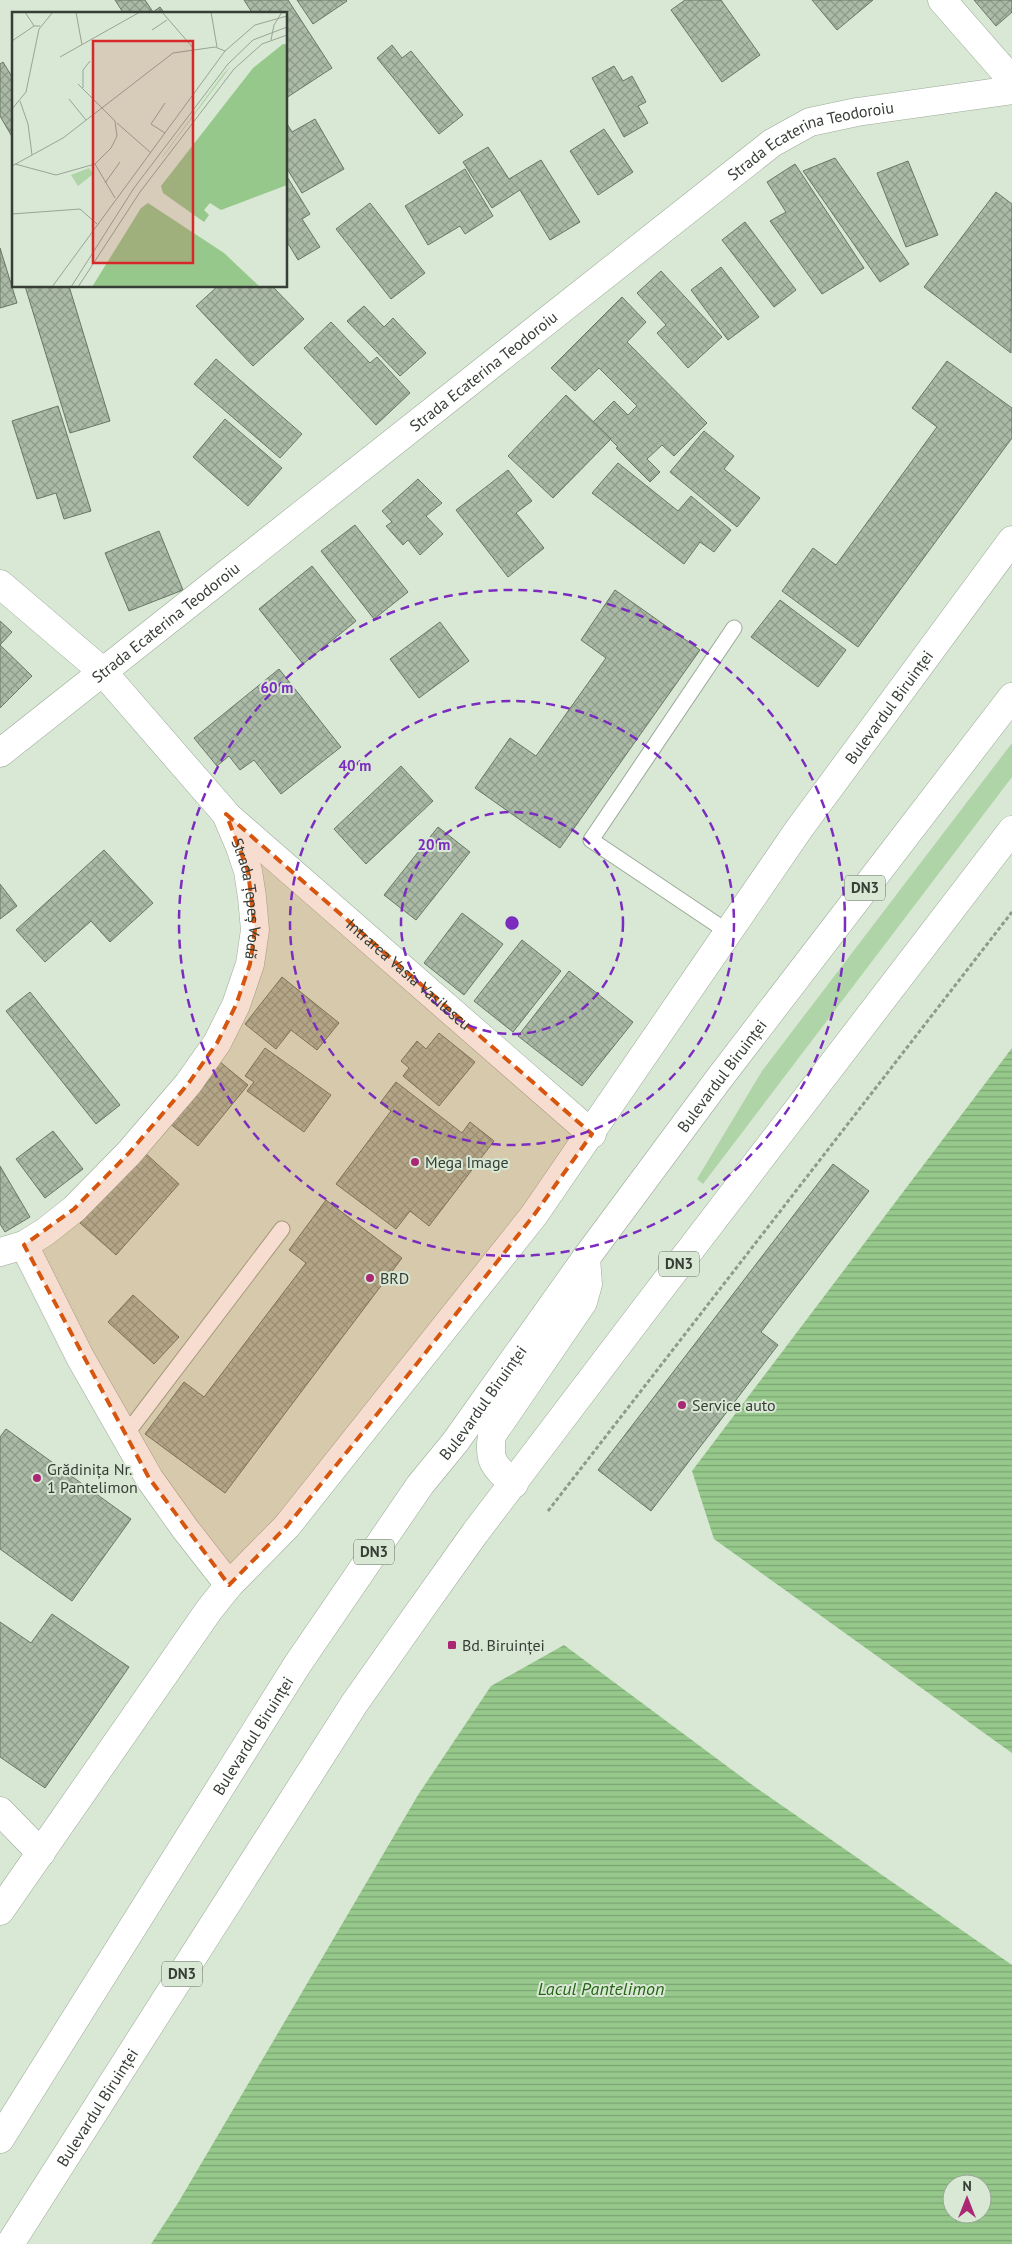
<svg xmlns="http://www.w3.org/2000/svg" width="1012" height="2244" viewBox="0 0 1012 2244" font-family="'PT Sans',sans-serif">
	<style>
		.grass { fill: #afd4a7 }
		.water { fill: url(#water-rules); fill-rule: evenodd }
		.building { fill: url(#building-cross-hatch); stroke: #697866 }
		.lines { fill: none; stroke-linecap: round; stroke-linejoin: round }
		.service-casing { stroke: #9aaa97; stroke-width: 17 }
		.minor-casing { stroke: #9aaa97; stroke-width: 29 }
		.primary-casing { stroke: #9aaa97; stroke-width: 29 }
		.path { stroke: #8e9a8c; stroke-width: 3; stroke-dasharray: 4 2.5; stroke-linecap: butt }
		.service { stroke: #fff; stroke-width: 15 }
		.minor { stroke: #fff; stroke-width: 28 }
		.primary { stroke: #fff; stroke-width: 28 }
		.marked { fill: #d65610; fill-opacity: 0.2; stroke: #d65610; stroke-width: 4; stroke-dasharray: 10 6; stroke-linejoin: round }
		.ring { fill: none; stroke: #7b2cbf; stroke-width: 2.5; stroke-dasharray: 9 6 }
		.poi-dot { fill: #aa2773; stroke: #d8e8d4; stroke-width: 2 }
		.labels { text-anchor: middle; stroke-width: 4; stroke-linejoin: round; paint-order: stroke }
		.shield { fill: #d8e8d4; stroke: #677165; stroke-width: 1 }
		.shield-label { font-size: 15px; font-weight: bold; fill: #373e36 }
		.street-label { font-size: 16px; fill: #373e36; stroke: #d8e8d4 }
		.poi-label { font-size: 16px; fill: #373e36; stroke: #d8e8d4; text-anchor: start }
		.water-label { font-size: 18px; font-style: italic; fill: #266515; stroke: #d8e8d4 }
		.inset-road { fill: none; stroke: #98a495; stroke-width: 1 }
		.view { fill: #d62828; fill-opacity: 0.15; stroke: #d62828; stroke-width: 2.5 }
		.inset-edge { fill: none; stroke: #373e36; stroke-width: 2.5 }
		.centre { fill: #7b2cbf; stroke: #d8e8d4; stroke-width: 2.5 }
		.ring-label { font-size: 15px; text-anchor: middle; font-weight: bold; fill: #7b2cbf; stroke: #d8e8d4; stroke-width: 4; stroke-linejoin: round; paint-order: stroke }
	</style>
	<defs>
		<pattern id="water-rules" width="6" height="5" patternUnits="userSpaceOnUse" patternTransform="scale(1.25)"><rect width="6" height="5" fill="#96c88b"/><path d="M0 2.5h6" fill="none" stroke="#7ba472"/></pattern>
		<pattern id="building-cross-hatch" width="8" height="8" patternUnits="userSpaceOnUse" patternTransform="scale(1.25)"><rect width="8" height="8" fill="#abbaa7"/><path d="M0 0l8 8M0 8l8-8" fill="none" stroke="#8c9989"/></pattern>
	</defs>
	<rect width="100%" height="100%" fill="#d8e8d4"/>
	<polygon class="grass" points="1012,743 1012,777 703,1184 697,1179 762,1071"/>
	<g class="water">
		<polygon points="1012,1048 1012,1753 714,1539 692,1471"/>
		<path d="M 564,1645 L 755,1787 L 1012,1965 L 1012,2244 L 151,2244 L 178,2203 L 418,1795 L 491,1686 ZM 952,2184 L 982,2184 L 982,2214 L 952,2214 Z"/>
	</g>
	<g class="building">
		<polygon points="115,0 145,0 153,12 160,7 165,14 124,14"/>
		<polygon points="244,0 288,0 332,68 286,98 286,14 253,14"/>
		<polygon points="297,0 346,0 347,1 313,24"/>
		<polygon points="685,0 721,0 760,55 722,82 671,10"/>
		<polygon points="812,0 873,0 837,30"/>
		<polygon points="974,0 1012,0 1012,12 996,26"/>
		<polygon points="392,45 402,58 411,51 463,115 439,134 377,58"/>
		<polygon points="3,62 14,80 14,140 0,116 0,64"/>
		<polygon points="614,66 623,81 632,76 646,102 638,106 648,123 624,137 592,78"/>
		<polygon points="315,119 344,169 302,193 286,167 286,122 292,132"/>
		<polygon points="604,129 633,172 598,195 570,151"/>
		<polygon points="488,147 509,179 541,160 580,222 550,240 520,190 492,208 463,162"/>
		<polygon points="835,158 909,264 880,282 803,171"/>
		<polygon points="908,161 938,235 906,247 877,173"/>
		<polygon points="795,164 864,268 822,294 770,221 786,212 767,182"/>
		<polygon points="465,169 493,216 465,234 460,226 428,245 405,206"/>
		<polygon points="286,175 310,214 302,219 320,247 298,260 286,240"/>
		<polygon points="996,192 1012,204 1011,353 924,287"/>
		<polygon points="370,203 425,273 391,299 336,229"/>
		<polygon points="745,222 796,290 774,307 722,240"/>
		<polygon points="0,248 17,303 0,308"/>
		<polygon points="721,267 759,317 728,340 691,290"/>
		<polygon points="661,271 722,337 688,368 657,333 666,325 637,293"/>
		<polygon points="25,286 69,286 110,421 70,433"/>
		<polygon points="218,286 272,286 304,319 253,366 196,306"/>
		<polygon points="622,297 646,322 627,342 707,423 674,456 662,445 647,459 660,472 650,482 616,448 618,447 593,422 614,401 628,415 637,406 599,368 575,391 551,368"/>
		<polygon points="364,306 384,327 393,318 426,353 400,376 347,321"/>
		<polygon points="331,322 370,363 377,357 410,393 376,425 304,348"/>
		<polygon points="216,359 302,434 280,458 194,384"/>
		<polygon points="947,361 1012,408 1012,438 858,647 782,591 813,548 836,565 937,427 912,408"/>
		<polygon points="566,395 611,439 553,498 508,456"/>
		<polygon points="58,406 91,511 64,519 56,493 37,499 12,421"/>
		<polygon points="225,419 282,468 248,506 193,457"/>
		<polygon points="704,431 734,456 724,469 760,498 737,527 670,472"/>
		<polygon points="618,463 678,511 691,496 731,530 714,552 700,542 684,564 592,493"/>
		<polygon points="508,470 532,501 516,513 544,548 508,577 456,510"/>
		<polygon points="418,479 442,503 426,516 443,534 420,555 408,540 403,545 386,526 392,522 382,511"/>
		<polygon points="355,525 408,592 374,619 321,551"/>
		<polygon points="159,531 183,590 129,611 105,553"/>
		<polygon points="312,566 356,621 303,664 259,609"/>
		<polygon points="615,590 700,650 560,848 475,788 510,738 536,756 606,658 581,640"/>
		<polygon points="780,600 846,650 818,687 751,637"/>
		<polygon points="0,621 12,632 0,645"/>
		<polygon points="440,622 469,661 419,698 390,659"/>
		<polygon points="0,645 32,676 0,708"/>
		<polygon points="279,669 341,747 281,794 254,760 240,770 229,756 217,766 194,738"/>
		<polygon points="401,766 433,801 366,864 334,829"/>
		<polygon points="438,827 470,852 416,920 384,895"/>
		<polygon points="104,850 153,903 110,942 91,921 45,962 16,930"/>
		<polygon points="0,884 17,906 0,919"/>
		<polygon points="462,913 503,944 464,995 424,963"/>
		<polygon points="522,940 561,971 513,1032 474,1001"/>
		<polygon points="569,971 633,1022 582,1086 518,1036"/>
		<polygon points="282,977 339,1023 317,1050 291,1030 276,1049 245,1024"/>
		<polygon points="30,992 120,1105 96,1124 6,1011"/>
		<polygon points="439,1033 475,1062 439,1106 403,1076 409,1068 401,1061 417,1041 426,1049"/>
		<polygon points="265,1048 331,1095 304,1132 247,1091 254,1082 245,1076"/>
		<polygon points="214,1057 248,1085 198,1146 164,1119"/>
		<polygon points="396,1082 462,1133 470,1122 494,1141 429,1226 410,1211 396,1229 336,1184 391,1111 380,1103"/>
		<polygon points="53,1131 83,1169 45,1198 16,1159"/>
		<polygon points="144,1152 179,1184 116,1255 80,1223"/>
		<polygon points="833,1164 869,1191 761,1332 778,1345 651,1511 598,1470"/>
		<polygon points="0,1166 30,1217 5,1232 0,1224"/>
		<polygon points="326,1200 402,1258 225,1493 145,1434 184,1382 204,1397 306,1263 289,1250"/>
		<polygon points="133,1295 179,1337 154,1364 108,1322"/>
		<polygon points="6,1429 131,1519 72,1601 0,1549 0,1437"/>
		<polygon points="52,1614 129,1667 45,1788 0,1757 0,1622 31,1643"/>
	</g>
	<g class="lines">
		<g class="service-casing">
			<g id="service">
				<polyline points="728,932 591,840 734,628"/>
				<polyline points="124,1437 282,1229"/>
			</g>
		</g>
		<g class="minor-casing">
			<g id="minor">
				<polyline points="942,0 1012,80"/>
				<path id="s1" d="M 0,584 L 102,671 L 226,814 L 240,847 L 248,871 L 252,897 L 255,930 L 250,964 L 236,1005 L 217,1043 L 188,1084 L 129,1153 L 74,1209 L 45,1232 L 24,1245 L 0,1252"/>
				<path id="s2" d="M 0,753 L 772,143 L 810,122 L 857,112 L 1012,90"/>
				<path id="s3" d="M 231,819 L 592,1134"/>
				<polyline points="24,1245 80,1357 149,1478 186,1530 229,1585"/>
				<polyline points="0,1811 41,1853"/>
				<path id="s4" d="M 0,1911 L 209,1610 L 229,1585 L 287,1526 L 534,1215 L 799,829 L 1012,540"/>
			</g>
		</g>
		<g class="primary-casing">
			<g id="primary">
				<path d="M 514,1484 C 494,1466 488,1462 492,1435 L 583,1302 L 588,1284 L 586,1258"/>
				<path id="s5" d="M 0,2139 L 297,1665 L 420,1485 L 456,1441 L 586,1258 L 718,1080 L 1012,697"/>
				<path id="s6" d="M 10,2244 L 354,1704 L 416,1616 L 475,1533 L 648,1305 L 1012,830"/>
			</g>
		</g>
		<polyline class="path" points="548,1511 1012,912"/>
		<use href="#service" class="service"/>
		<use href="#minor" class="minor"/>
		<use href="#primary" class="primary"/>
	</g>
	<path class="marked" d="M 226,814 L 592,1134 L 534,1215 L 363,1432 L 287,1526 L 229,1585 L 149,1478 L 24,1245 L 74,1209 L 129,1153 L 188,1084 L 217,1043 L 236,1005 L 250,964 L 255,930 L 248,871 Z"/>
	<g class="ring">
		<circle cx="512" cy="923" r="111"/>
		<circle cx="512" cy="923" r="222"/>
		<circle cx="512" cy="923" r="333"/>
	</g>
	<g class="poi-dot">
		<circle cx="415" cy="1162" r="5"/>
		<circle cx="370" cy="1278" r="5"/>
		<circle cx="682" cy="1405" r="5"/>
		<circle cx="37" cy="1478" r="5"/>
		<rect x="447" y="1640" width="10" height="10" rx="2.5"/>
	</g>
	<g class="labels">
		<g class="shield">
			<rect x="845" y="875.5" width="40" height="25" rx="4"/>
			<rect x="659" y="1251.5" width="40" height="25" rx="4"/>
			<rect x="354" y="1539.5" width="40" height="25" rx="4"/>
			<rect x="162" y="1961.5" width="40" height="25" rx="4"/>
		</g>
		<g class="shield-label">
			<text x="865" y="893">DN3</text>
			<text x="679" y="1269">DN3</text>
			<text x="374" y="1557">DN3</text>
			<text x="182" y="1979">DN3</text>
		</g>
		<g class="street-label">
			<text dy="6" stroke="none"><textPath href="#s2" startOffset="1021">Strada Ecaterina Teodoroiu</textPath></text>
			<text dy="6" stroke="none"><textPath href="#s2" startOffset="616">Strada Ecaterina Teodoroiu</textPath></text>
			<text dy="6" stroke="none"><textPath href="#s2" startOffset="211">Strada Ecaterina Teodoroiu</textPath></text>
			<text dy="6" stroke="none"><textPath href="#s4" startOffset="1498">Bulevardul Biruinței</textPath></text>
			<text dy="6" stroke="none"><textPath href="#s1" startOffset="412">Strada Țepeș Vodă</textPath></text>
			<text dy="6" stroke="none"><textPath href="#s3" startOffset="236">Intrarea Vasia Vasilescu</textPath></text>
			<text dy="6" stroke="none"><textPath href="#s5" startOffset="1286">Bulevardul Biruinței</textPath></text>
			<text dy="6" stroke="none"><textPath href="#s5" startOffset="881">Bulevardul Biruinței</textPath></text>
			<text dy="6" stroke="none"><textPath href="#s5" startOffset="476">Bulevardul Biruinței</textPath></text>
			<text dy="6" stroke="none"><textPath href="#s6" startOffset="162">Bulevardul Biruinței</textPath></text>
		</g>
		<g class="poi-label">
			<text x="425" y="1168">Mega Image</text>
			<text x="380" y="1284">BRD</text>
			<text x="692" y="1411">Service auto</text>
			<text x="47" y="1475">Grădinița Nr.<tspan x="47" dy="18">1 Pantelimon</tspan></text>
			<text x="462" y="1651">Bd. Biruinței</text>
		</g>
		<g class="water-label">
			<text x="601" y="1995">Lacul Pantelimon</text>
		</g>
	</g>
	<g transform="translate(12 12)">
		<rect width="275" height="275" fill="#d8e8d4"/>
		<path d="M 219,54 L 150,146 L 150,145 L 212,61 Z" fill="#afd4a7"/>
		<path d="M 77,156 L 81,162 L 66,174 L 59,163 Z" fill="#afd4a7"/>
		<path d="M 271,32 L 275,32 L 275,173 L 209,198 L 198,191 L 192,198 L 197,203 L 192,210 L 151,181 L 149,174 L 241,56 ZM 136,191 L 212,241 L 248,275 L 80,275 L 129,196 Z" fill="#96c88b"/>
		<path class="inset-road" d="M 13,0 L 22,14M 64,0 L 70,33M 150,0 L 182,37M 199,0 L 205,35M 140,18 L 155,8M 259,28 L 262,13 L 270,0M 0,29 L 22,14 L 28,14M 48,45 L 128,0M 71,76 L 71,58 L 78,49M 57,87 L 74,108M 8,89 L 16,112 L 20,143M 0,97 L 14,80 L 27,17 L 41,0M 105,111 L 139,141M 153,121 L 139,112 L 153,91M 3,152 L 44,163 L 83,152 L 99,136 L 105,124 L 103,109 L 66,72M 83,152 L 103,186M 0,154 L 51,126 L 161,41 L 203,35 L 213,39M 93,171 L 108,150M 0,202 L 68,197 L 85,212M 40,275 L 213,39 L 243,13 L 275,4M 59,275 L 122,176 L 216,52 L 241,28 L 275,15M 66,275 L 128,180 L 222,57 L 250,32 L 275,23"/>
		<path class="view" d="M 81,29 L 181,29 L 181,251 L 81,251 Z"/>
		<rect width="275" height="275" class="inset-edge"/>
	</g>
	<circle cx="512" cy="923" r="8" class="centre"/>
	<g class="ring-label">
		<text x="277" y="693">60 m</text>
		<text x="355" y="771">40 m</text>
		<text x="434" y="850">20 m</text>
	</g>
	<g transform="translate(967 2199)"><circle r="24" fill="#d8e8d4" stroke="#98a495"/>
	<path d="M0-4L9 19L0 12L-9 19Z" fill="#aa2773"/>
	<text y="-8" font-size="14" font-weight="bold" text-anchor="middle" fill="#373e36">N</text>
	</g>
</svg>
